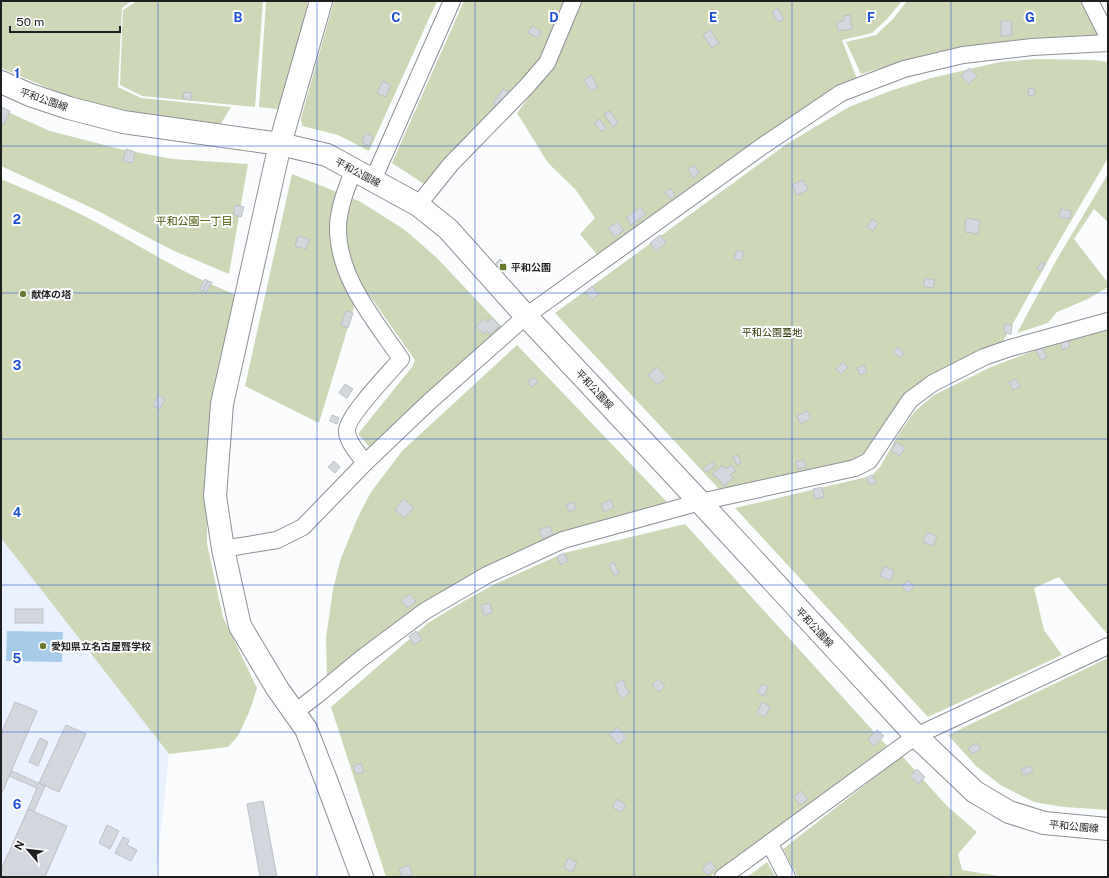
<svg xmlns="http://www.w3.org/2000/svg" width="1109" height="878" viewBox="0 0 1109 878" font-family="'Public Sans','Noto Sans JP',sans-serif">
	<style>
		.built { fill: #e9f2fe }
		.green { fill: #ced8b6 }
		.water { fill: #a5cdeb }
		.building { fill: #d4d8de; stroke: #bdc1c7 }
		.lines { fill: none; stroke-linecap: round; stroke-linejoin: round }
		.street-casing { stroke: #8c9096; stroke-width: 18 }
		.secondary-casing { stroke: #8c9096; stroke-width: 24 }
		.street { stroke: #fff; stroke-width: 16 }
		.secondary { stroke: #fff; stroke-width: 22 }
		.grid { fill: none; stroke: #1d4ed8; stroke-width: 1; stroke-opacity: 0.55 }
		.poi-dot { fill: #677c2c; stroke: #fff; stroke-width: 1.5 }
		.labels { text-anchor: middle; stroke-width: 4; stroke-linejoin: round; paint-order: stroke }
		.street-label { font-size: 10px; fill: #1d1f21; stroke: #fff }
		.poi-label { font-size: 10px; font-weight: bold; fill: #1d1f21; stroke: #fff; text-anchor: start }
		.park-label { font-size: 10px; fill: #2c3603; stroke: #fff }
		.neighbourhood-label { font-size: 11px; fill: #445503; stroke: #fff }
		.grid-label { font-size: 13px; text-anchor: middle; font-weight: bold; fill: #1d4ed8; stroke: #fff; stroke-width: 4; stroke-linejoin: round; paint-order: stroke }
	</style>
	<rect width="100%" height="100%" fill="#fafcfe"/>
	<polygon class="built" points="1,538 169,754 156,877 1,877"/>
	<g class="green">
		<polygon points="1,1 132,1 122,8 118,87 141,98 231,107 220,125 121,111 60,93 1,68"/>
		<polygon points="137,1 263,1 255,107 142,96 120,85 123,10"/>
		<polygon points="266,1 308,1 284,110 259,107"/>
		<polygon points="334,1 437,1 369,151 338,135 302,126 301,118"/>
		<polygon points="464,1 568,1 532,78 424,184 392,163"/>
		<polygon points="579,1 902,1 887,19 872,33 842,40 857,79 598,256 580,234 595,218 575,189 548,163 517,113 544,76"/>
		<polygon points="907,1 1084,1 1100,36 909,60 861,74 846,42 876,35 893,19"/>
		<polygon points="1036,59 1094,60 1108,62 1108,158 1054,250 1002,343 909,395 889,416 868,449 853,462 720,490 555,313 788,143 849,107 890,91 931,78 1000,62"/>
		<polygon points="1,109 50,131 124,150 173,159 248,164 229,274 172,250 92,208 1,166"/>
		<polygon points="292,174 359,201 405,230 437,258 502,327 424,395 371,449 358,434 412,367 415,360 367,292 355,304 319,423 245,386"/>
		<polygon points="1108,174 1108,222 1094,209 1074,239 1108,283 1108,287 1088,299 1057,312 1048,323 1017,333 1057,259"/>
		<path d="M 1,179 C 30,192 60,203 88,218 C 138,244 184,275 237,295 L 207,491 L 207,544 L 223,617 L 257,688 L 250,710 L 238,736 L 228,747 L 169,754 L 1,538 Z"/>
		<polygon points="1108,330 1108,635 1059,577 1034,588 1044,630 1062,655 928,717 735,508 871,476 880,467 897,437 915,411 934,395 991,367 1041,348"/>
		<polygon points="517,345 670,505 568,533 327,677 326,638 333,589 341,558 358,517 371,492 402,451"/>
		<polygon points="685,524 887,746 710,877 386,877 331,707 428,623 464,601 495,584 564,553"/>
		<polygon points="1108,658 1108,810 1064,807 1034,802 1002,786 976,766 948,735"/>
		<polygon points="902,756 947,806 977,832 958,854 962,870 1005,877 798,877 783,849"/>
		<polygon points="767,862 776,877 747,877"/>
	</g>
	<polygon class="water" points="7,631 63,632 62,662 6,661"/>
	<g class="building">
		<polygon points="778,8 784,19 778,22 772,12"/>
		<polygon points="850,15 852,29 838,31 837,22 844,21 844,16"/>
		<polygon points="1001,21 1011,21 1012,35 1001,36"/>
		<polygon points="532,26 541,31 538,38 528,33"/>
		<polygon points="710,30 719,43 712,48 703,35"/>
		<polygon points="969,68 977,76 969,84 961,76"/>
		<polygon points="591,75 598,87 591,91 584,80"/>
		<polygon points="383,81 391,85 386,97 377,93"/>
		<polygon points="1029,88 1035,90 1034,96 1028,95"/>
		<polygon points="503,89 508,92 510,90 514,93 500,108 493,103"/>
		<polygon points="184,92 192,93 191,100 183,98"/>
		<polygon points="1,107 10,111 4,124 1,123"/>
		<polygon points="610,111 618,123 613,127 604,114"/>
		<polygon points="599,119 606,128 602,132 594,123"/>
		<polygon points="366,133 373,137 369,146 362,142"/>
		<polygon points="126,149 135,152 133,163 123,161"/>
		<polygon points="694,165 699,173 693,178 688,169"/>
		<polygon points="803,180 808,190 797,195 792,185"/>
		<polygon points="670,188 675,195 670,199 665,192"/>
		<polygon points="235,205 244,207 241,217 233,214"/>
		<polygon points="640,207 646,214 631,225 626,218"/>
		<polygon points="1061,209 1071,211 1070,219 1059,217"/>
		<polygon points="966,218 980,220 978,234 965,232"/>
		<polygon points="872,219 878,223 873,231 867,227"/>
		<polygon points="617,222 624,230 615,237 608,228"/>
		<polygon points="660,235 666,243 656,251 650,243"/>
		<polygon points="298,236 309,239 306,249 295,246"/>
		<polygon points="737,250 744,252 741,261 734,259"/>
		<polygon points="500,259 507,267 502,271 496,263"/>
		<polygon points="1041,262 1045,264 1041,271 1037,269"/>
		<polygon points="925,278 935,280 933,288 923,286"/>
		<polygon points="205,279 208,281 203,291 199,289"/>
		<polygon points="208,281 212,282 206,293 203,291"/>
		<polygon points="592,286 599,294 592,300 585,292"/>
		<polygon points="346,311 353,313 348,328 341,325"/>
		<polygon points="492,318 500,326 490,334 487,331 483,334 476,326 485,319 488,322"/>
		<polygon points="1005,324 1012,325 1011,334 1004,333"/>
		<polygon points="1068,339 1070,347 1062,350 1060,342"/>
		<polygon points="898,347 904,353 900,358 893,352"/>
		<polygon points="1042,348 1047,357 1041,360 1036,351"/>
		<polygon points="843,362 848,367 841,374 836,369"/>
		<polygon points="864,365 867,372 860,375 857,368"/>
		<polygon points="657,367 666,377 658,385 648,375"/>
		<polygon points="534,377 538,382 532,387 528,382"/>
		<polygon points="1016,379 1020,387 1013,390 1009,382"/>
		<polygon points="345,384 353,389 347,398 339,393"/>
		<polygon points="158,395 165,399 160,409 153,406"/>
		<polygon points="807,411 811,418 801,424 797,416"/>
		<polygon points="332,415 339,418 337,424 330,421"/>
		<polygon points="896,442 905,448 900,456 891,451"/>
		<polygon points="738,455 741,463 737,465 733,457"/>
		<polygon points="804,460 806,467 798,469 796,462"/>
		<polygon points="334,461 340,467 335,473 328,467"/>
		<polygon points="713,462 715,466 706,472 703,468"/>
		<polygon points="723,465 726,469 731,465 736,471 730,475 733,478 724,486 716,476 715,477 712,474"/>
		<polygon points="872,475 876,483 870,485 866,478"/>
		<polygon points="822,487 824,497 815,499 813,489"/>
		<polygon points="403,499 414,507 405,518 395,510"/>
		<polygon points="611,500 614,507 604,512 601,504"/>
		<polygon points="574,502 576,509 569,512 566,505"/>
		<polygon points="549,526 553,534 543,539 539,530"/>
		<polygon points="927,532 937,536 933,546 923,542"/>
		<polygon points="564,553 568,561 561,565 557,557"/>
		<polygon points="614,562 619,573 614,575 609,565"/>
		<polygon points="884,566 894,571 890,581 880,576"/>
		<polygon points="909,580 914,587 907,593 902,586"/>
		<polygon points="410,594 416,602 407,608 401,600"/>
		<polygon points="490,603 492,613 484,615 481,605"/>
		<rect x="15" y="609" width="28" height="14"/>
		<polygon points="416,631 422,640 414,645 409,636"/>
		<polygon points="622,679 625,684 624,686 630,692 623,699 616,691 618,689 615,685"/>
		<polygon points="658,679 665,686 659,692 652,685"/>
		<polygon points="762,684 768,687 764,696 757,692"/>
		<polygon points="15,702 37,711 1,795 1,734"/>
		<polygon points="762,702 770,707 765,717 757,713"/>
		<polygon points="66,725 86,734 59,792 39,783"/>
		<polygon points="617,727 627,737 619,745 609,735"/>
		<polygon points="877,730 884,736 874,746 868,739"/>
		<polygon points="40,738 48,742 38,766 29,762"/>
		<polygon points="977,743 981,749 972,754 968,748"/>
		<polygon points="361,763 364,772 356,774 353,766"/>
		<polygon points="1031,766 1033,772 1023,775 1021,769"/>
		<polygon points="917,769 925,777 918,784 910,776"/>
		<polygon points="12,771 45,786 34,811 28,809 37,788 9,776"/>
		<polygon points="801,791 808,799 800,805 794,797"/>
		<polygon points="617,799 626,805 621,812 612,807"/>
		<polygon points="263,801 277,877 260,877 247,804"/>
		<polygon points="28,809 67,826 45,877 1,877 1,870"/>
		<polygon points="107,825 119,831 110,849 99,843"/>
		<polygon points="123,837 129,840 127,845 137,850 131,861 115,853"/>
		<polygon points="568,858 577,862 572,872 564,868"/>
		<polygon points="710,861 716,868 707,875 702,869"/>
		<polygon points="409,865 413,874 407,877 402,877 399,869"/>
	</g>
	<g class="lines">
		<g class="street-casing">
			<g id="street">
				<polyline points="1090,1 1108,37"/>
				<path d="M 354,169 C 347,187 339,206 338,226 C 337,277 374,319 401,359 C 390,372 346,417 347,431 C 347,442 359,454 365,463"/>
				<polyline points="373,180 452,1"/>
				<polyline points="418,205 451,164 527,86 547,63 573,1"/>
				<polyline points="223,549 277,540 303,527 365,463 429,402 526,316 764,145 841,93 904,69 963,55 1032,47 1108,43"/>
				<polyline points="295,712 316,696 362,658 425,611 487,575 563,540 700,502 855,468 869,461 910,400 933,383 984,357 1010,348 1108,321"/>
				<polyline points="770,844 787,877"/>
				<polyline points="723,877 916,736 1108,646"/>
			</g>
		</g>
		<g class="secondary-casing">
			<g id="secondary">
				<polyline points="321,1 280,144 222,404 215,496 223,549 240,626 277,688 306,729 326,780 362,877"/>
				<polyline points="1,82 30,95 69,108 123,122 280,144 327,155 418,205 448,229 526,316 700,502 916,736 975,792 1009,812 1044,823 1108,829"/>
			</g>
		</g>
		<use href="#street" class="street"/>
		<use href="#secondary" class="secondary"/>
	</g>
	<path class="grid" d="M 158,1 L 158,877M 317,1 L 317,877M 475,1 L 475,877M 634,1 L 634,877M 792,1 L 792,877M 951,1 L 951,877M 1,146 L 1108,146M 1,293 L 1108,293M 1,439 L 1108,439M 1,585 L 1108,585M 1,732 L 1108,732"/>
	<g class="poi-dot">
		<rect x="499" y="263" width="8" height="8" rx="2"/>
		<circle cx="23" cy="294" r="4"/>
		<circle cx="43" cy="646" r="4"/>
	</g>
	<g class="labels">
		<g class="street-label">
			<text transform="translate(44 99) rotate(19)" y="4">平和公園線</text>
			<text transform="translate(358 172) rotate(28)" y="4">平和公園線</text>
			<text transform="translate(595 389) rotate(47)" y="4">平和公園線</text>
			<text transform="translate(815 627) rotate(47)" y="4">平和公園線</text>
			<text transform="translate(1074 826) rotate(5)" y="4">平和公園線</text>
		</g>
		<g class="poi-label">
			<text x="511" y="271">平和公園</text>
			<text x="31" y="298">献体の塔</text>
			<text x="51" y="650">愛知県立名古屋聾学校</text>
		</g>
		<g class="park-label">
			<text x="772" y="336">平和公園墓地</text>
		</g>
		<g class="neighbourhood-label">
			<text x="194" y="225">平和公園一丁目</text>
		</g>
	</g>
	<g class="grid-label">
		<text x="238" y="22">B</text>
		<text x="396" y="22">C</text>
		<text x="554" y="22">D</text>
		<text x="713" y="22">E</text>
		<text x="871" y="22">F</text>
		<text x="1030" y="22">G</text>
		<text x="17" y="78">1</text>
		<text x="17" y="224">2</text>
		<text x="17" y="370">3</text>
		<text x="17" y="517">4</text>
		<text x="17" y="663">5</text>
		<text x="17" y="809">6</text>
	</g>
	<rect width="1109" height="878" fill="none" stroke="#1d1f21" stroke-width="4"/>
	<g transform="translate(28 850) rotate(298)" stroke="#ffffff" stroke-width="3" paint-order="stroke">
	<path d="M0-3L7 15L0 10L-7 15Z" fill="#1d1f21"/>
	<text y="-6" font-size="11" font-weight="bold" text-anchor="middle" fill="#1d1f21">N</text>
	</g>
	<path d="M10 26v6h110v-6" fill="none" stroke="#1d1f21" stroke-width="2"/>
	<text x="16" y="26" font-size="12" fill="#1d1f21" stroke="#ffffff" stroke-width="3" paint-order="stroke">50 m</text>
</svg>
